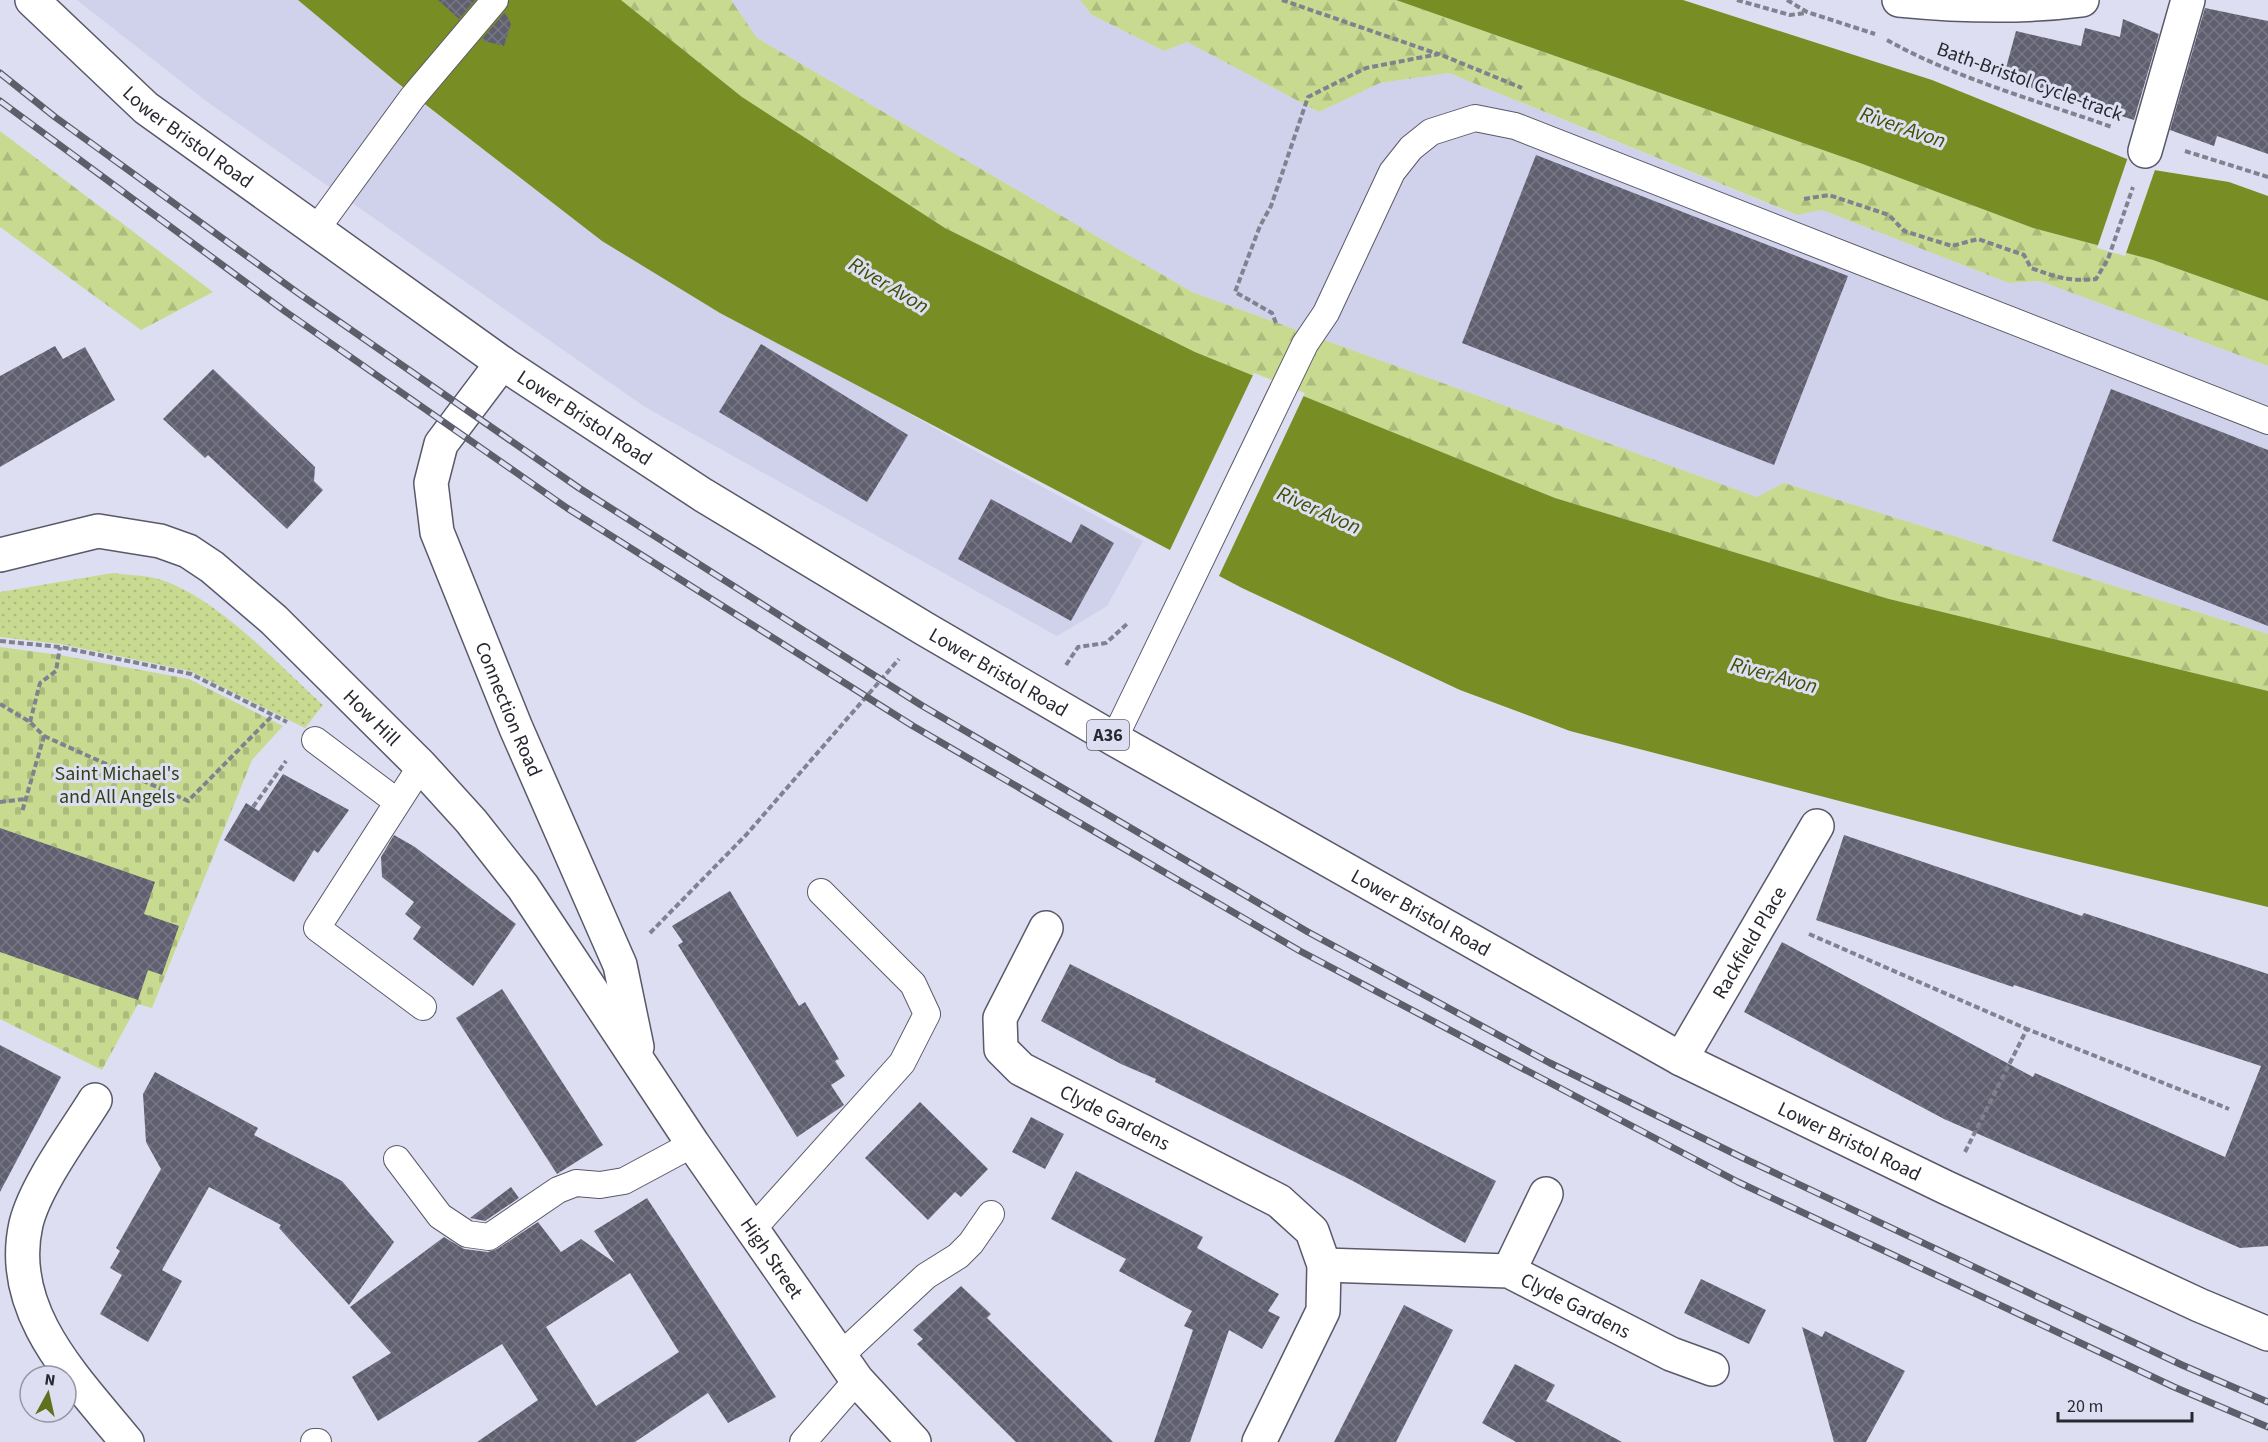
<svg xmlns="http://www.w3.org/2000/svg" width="2268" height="1442" viewBox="0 0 2268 1442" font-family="'Source Sans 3',sans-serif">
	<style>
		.built { fill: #d0d1eb }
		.green { fill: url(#green-dots) }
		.forest { fill: url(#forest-firs) }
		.cemetery { fill: url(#cemetery-stones) }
		.water { fill: #788d23 }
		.pier { fill: #dddef1 }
		.building { fill: url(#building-cross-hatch); fill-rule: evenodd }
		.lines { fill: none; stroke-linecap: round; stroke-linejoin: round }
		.service-casing { stroke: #59596a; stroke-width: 28 }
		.minor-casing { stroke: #59596a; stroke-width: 36 }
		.tertiary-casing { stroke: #59596a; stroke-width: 36 }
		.trunk-casing { stroke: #59596a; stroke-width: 36 }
		.path { stroke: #81818f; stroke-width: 4; stroke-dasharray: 6 3; stroke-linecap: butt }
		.service { stroke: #fff; stroke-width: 26 }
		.minor { stroke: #fff; stroke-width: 33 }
		.tertiary { stroke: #fff; stroke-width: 33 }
		.trunk { stroke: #fff; stroke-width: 33 }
		.rail-casing { stroke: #5d5e69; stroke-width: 7 }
		.rail { stroke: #dddef1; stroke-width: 4.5; stroke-dasharray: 14; stroke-linecap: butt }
		.labels { text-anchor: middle; stroke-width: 6; stroke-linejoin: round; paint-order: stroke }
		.shield { fill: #dddef1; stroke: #5e5f6a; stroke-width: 1.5 }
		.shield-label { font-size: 18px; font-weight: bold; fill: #282830 }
		.street-label { font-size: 20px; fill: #282830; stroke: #dddef1 }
		.park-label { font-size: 20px; fill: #343e14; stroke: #dddef1 }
		.water-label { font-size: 21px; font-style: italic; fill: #414e00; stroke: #dddef1 }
	</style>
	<defs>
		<pattern id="green-dots" width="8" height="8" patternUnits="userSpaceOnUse" patternTransform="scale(1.5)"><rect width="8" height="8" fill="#c7da90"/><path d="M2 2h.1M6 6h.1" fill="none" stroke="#abbb7c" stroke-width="1.8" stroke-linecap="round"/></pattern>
		<pattern id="forest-firs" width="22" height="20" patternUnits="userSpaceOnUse" patternTransform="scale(1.5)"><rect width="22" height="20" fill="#c7da90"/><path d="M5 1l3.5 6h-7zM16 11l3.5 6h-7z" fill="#abbb7c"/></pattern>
		<pattern id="cemetery-stones" width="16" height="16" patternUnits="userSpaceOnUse" patternTransform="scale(1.5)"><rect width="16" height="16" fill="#c7da90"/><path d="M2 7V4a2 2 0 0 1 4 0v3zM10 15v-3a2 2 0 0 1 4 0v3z" fill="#abbb7c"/></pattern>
		<pattern id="building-cross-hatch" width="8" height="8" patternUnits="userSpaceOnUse" patternTransform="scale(1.5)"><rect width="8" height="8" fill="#5f5f70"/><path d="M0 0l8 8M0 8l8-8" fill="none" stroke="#777784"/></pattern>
	</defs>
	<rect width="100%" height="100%" fill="#dddef1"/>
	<g class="built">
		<polygon points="77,0 303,0 394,81 602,240 970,448 1143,541 1107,606 1057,636 645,407 206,101"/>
		<polygon points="731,0 1080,0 1092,15 1164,51 1187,42 1319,112 1380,83 1449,73 1796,215 1822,210 2009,283 2040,281 2268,366 2268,634 1784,483 1757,497 1192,292 757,38"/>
	</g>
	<path class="green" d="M 113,573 C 125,575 138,575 150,577 C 210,589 277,664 323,705 L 305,728 L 190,671 L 60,644 L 0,637 L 0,592 Z"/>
	<g class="forest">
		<polygon points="621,0 731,0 757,38 1192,292 1757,497 1784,483 2268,634 2268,691 1889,599 1555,498 1195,352 945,228 742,97"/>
		<polygon points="1080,0 1396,0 1860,163 2033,228 2153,260 2268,301 2268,366 2040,281 2009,283 1822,210 1797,215 1449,73 1380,83 1319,112 1187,42 1164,51 1092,15"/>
		<polygon points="0,131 213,292 141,330 0,227"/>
	</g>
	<polygon class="cemetery" points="0,647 60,655 189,679 283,726 252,760 152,1008 138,1004 102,1070 0,1019"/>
	<g class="water">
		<polygon points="298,0 621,0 742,97 945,228 1195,352 1555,498 1889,599 2268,691 2268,907 2005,844 1570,731 1460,690 1242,588 720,313 602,241 395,81"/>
		<polygon points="1396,0 1683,0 1932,80 2154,170 2229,182 2268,196 2268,301 2153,260 2033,228 1860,163"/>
	</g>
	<g class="pier">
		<polygon points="2128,157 2156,167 2125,256 2097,248"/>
		<polygon points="1254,373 1305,393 1218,578 1169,552"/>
	</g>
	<g class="building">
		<polygon points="438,0 475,0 459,19"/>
		<polygon points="2205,8 2268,21 2268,154 2217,136 2214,146 2170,130"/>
		<polygon points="505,12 511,24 504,46 484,41 482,39"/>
		<polygon points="2123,19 2159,34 2134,120 2003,79 2016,31 2081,46 2085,28 2120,37"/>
		<polygon points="1536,155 1848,276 1774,465 1462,343"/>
		<polygon points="761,344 908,435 867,502 719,412"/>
		<polygon points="55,346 63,359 85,347 115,400 0,467 0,376"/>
		<polygon points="213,369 315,467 314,481 323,490 287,529 208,455 205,458 163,419"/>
		<polygon points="2111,389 2268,450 2268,626 2052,541"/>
		<polygon points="991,499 1071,543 1081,524 1114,543 1071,621 958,559"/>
		<polygon points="283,774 349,810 318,853 314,850 294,882 224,840 246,803 259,811"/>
		<polygon points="0,828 155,882 144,914 179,926 162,975 148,970 138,1000 0,952"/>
		<polygon points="394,835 415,847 516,924 473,986 413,939 421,927 405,914 414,902 382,877 381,857"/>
		<polygon points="1844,835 2082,916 2084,913 2268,974 2268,1246 2240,1248 1944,1119 1744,1012 1782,942 2033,1077 2035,1073 2225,1157 2261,1066 2014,985 2013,987 1816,920"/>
		<polygon points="730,891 799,1006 805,1002 839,1059 835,1061 845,1076 831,1085 844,1105 797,1137 678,945 683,942 672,926"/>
		<polygon points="1070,964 1496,1181 1465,1243 1353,1181 1155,1082 1156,1079 1121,1064 1041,1021"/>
		<polygon points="502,989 603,1145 557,1174 456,1018"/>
		<polygon points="0,1045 61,1077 0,1192"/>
		<polygon points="155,1072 258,1128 254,1135 342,1181 394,1242 349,1305 279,1228 281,1225 209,1187 162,1270 182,1281 148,1342 100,1314 122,1275 110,1268 120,1251 116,1248 161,1169 146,1142 143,1094"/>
		<polygon points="920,1102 988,1169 961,1197 955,1192 928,1220 865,1158"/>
		<polygon points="1031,1117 1064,1134 1045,1169 1012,1152"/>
		<polygon points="1076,1171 1203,1237 1197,1248 1279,1294 1268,1311 1280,1317 1262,1349 1229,1330 1190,1442 1154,1442 1193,1330 1184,1326 1192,1311 1119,1271 1126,1259 1051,1219"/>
		<polygon points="511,1187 519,1198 485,1221 470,1218"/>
		<path d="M 647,1198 L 776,1397 L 728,1423 L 708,1393 L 635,1442 L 477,1442 L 538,1400 L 502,1344 L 378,1421 L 352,1377 L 391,1353 L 350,1307 L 444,1237 L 464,1249 L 488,1252 L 497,1249 L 538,1222 L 561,1252 L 581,1239 L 615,1263 L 594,1231 ZM 630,1273 L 679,1352 L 596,1406 L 546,1327 Z"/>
		<polygon points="1701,1279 1766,1310 1749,1344 1684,1313"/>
		<polygon points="961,1286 991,1314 987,1318 1113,1442 1016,1442 917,1344 923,1339 913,1330"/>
		<polygon points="1404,1305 1453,1330 1396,1442 1334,1442"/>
		<polygon points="1802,1327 1822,1337 1825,1331 1905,1371 1866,1442 1834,1442"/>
		<polygon points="1515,1364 1555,1385 1546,1401 1622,1442 1516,1442 1482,1423"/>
	</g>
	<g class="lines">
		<g class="service-casing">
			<g id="service">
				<polyline points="315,231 412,98 495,0"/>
				<polyline points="1114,739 1305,344 1326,313 1392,172 1411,148 1431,132 1475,118 1515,126 2268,421"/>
				<polyline points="315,740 396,801"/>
				<polyline points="421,766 317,928 423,1007"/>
				<polyline points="397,1159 440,1216 467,1234 489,1237 558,1190 576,1183 600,1185 624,1181 693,1144"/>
				<polyline points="752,1230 902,1063 927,1014 913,984 821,892"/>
				<polyline points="840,1356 926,1276 958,1256 971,1243 991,1214"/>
				<polyline points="314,1442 318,1442"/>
				<polyline points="803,1442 857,1380"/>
			</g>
		</g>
		<g class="minor-casing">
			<g id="minor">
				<path d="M 1899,0 C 1961,6 2021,8 2082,0"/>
				<polyline points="2145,151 2188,0"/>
				<path id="s1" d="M 1046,928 L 1000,1018 L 1001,1049 L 1021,1069 L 1279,1201 L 1312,1231 L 1324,1265 L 1323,1311 L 1259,1442"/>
				<path id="s2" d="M 1681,1059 L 1817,826"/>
				<path d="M 95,1100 C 74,1134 35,1186 26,1224 C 6,1312 76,1379 127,1442"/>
				<path id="s3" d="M 1324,1265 L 1509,1271 L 1671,1354 L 1712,1369"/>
				<polyline points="1509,1271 1546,1194"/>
			</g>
		</g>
		<g class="tertiary-casing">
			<g id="tertiary">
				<path id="s4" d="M 502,363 L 441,444 L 431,483 L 437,532 L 516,728 L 620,965 L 637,1047"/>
				<path id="s5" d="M 0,555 L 98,531 L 160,541 L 188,551 L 212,567 L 274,620 L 421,766 L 471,821 L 523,887 L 693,1144 L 857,1380 L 914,1442"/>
			</g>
		</g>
		<g class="trunk-casing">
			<g id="trunk">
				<path id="s6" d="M 32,0 L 146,108 L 502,363 L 703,495 L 925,629 L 1114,739 L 1681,1059 L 1945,1187 L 2199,1305 L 2268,1334"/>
			</g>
		</g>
		<g class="path">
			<polyline points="1282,0 1438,54"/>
			<polyline points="1737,0 1790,15 1806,13"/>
			<polyline points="1787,0 1807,12 1875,34"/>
			<path d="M 1887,40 C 1952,77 2041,102 2112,127"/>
			<polyline points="2185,151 2268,177"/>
			<path d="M 1804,199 L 1829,195 L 1889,215 L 1904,231 L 1952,246 L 1978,239 L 2024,255 L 2031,268 C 2055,277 2071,282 2096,279 L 2108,259 L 2133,187"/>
			<polyline points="1276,323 1272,313 1235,292 1260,226 1271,206 1308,97 1366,68 1439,54 1522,88"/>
			<polyline points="0,641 60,647 191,674 287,722"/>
			<polyline points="1066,665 1078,647 1106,643 1128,623"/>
			<polyline points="0,704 30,722 44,736 22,812"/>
			<polyline points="30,722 40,683 56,671 60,647"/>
			<polyline points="44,736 188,801 273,715"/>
			<polyline points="0,802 25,799"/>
			<polyline points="253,807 286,761"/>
			<polyline points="650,933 746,835 899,659"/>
			<polyline points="1809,934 2027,1029"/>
			<polyline points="1965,1152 2027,1029 2229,1109"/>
		</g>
		<use href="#service" class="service"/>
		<use href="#minor" class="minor"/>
		<use href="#tertiary" class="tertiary"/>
		<use href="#trunk" class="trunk"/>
		<g class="rail-casing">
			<g id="rail">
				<polyline points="0,73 55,117 298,293 579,488 921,705 1308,932 1550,1063 1743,1158 2182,1365 2268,1402"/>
				<polyline points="0,101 286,312 567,508 913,726 1300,951 1738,1182 2174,1387 2268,1427"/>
			</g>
		</g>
		<use href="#rail" class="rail"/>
	</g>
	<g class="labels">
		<rect class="shield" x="1087" y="720" width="42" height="30" rx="4.5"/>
		<g class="shield-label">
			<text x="1108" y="741">A36</text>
		</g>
		<g class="street-label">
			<text transform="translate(2030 81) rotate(20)" y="7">Bath-Bristol Cycle-track</text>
			<text dy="7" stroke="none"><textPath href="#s6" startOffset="208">Lower Bristol Road</textPath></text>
			<text dy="7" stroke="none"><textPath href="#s6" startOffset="694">Lower Bristol Road</textPath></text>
			<text dy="7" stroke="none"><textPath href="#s6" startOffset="1180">Lower Bristol Road</textPath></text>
			<text dy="7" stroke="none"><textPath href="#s4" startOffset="382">Connection Road</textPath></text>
			<text dy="7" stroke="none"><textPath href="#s5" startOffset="442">How Hill</textPath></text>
			<text dy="7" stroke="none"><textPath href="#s6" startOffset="1666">Lower Bristol Road</textPath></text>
			<text dy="7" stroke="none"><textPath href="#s2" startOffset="135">Rackfield Place</textPath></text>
			<text dy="7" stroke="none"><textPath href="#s1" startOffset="266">Clyde Gardens</textPath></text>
			<text dy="7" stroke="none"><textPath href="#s6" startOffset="2152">Lower Bristol Road</textPath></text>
			<text dy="7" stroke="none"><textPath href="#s5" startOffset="1116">High Street</textPath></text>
			<text dy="7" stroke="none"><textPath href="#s3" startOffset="260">Clyde Gardens</textPath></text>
		</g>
		<g class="park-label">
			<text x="117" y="780">Saint Michael's<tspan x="117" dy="23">and All Angels</tspan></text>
		</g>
		<g class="water-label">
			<text transform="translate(1903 127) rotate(19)" y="7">River Avon</text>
			<text transform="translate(889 285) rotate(31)" y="7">River Avon</text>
			<text transform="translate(1319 510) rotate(24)" y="7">River Avon</text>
			<text transform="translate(1774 675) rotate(15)" y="7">River Avon</text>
		</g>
	</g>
	<g transform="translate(48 1394) rotate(8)"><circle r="28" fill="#dddef1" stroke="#9595a4" stroke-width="1.5"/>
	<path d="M0-4.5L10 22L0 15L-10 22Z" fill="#60711e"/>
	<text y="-9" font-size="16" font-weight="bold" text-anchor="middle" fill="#282830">N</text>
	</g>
	<path d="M2058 1412v9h134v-9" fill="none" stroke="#282830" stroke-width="3"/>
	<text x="2067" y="1412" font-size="18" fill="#282830" stroke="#dddef1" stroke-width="4.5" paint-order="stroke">20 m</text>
</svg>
